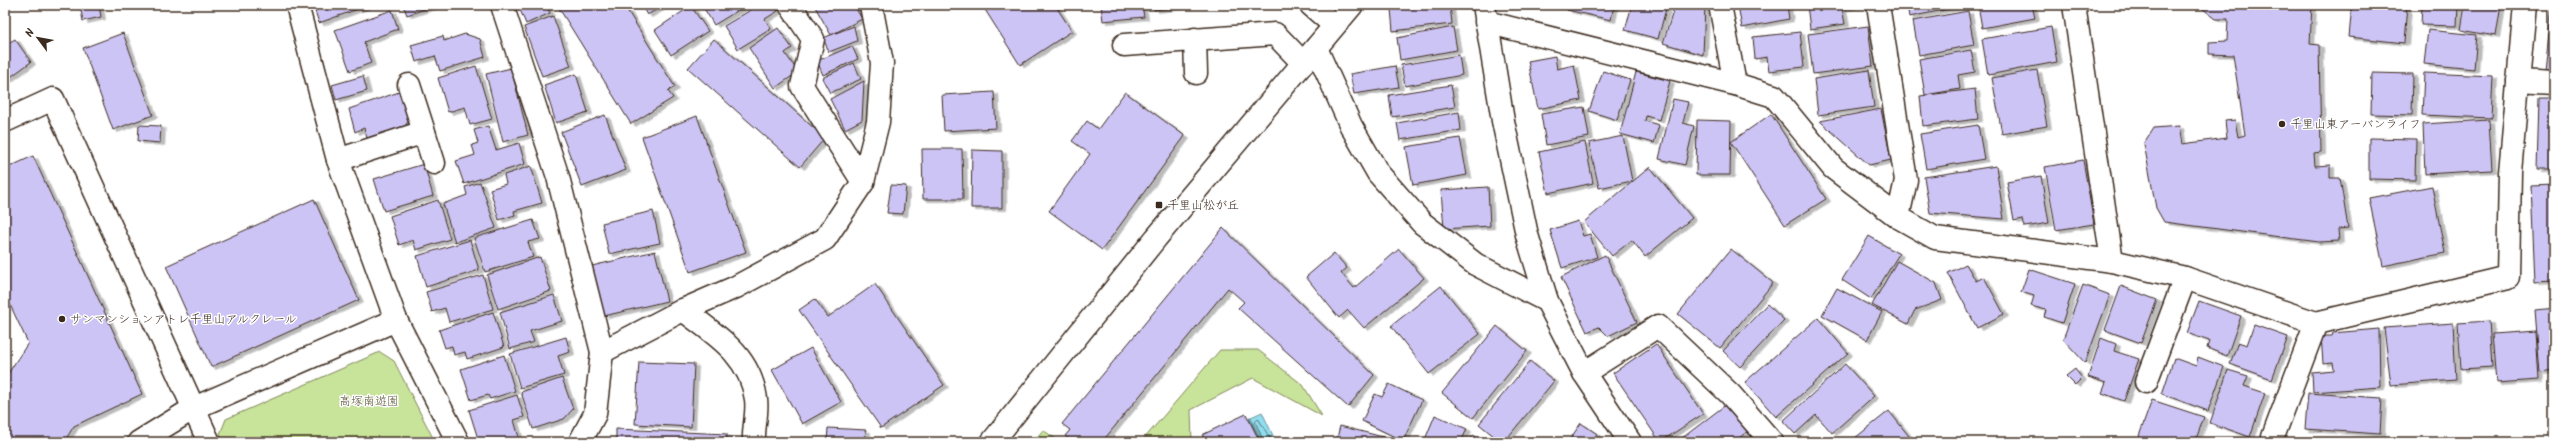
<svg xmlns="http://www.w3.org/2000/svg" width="2559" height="447" viewBox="0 0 2559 447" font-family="Kalam,'Klee One',sans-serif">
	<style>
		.green { fill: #c8e39a; stroke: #82865c }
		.water { fill: #91def1; stroke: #6f969d }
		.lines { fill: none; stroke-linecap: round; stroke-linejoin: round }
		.shore { stroke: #5d7272; stroke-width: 1 }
		.building { fill: #cdc4f6; stroke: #3b2a1e; filter: url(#shadow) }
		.minor-casing { stroke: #3b2a1e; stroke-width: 25 }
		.tertiary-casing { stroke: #3b2a1e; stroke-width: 25 }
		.minor { stroke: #fff; stroke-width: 22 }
		.tertiary { stroke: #fff; stroke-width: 22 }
		.poi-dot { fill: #3b2a1e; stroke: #fff; stroke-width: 1.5 }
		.labels { text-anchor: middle; stroke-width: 3; stroke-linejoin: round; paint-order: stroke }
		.poi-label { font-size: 12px; fill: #3b2a1e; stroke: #fff; text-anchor: start }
		.park-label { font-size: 12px; fill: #5e583d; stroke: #fff }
	</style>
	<defs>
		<filter id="shadow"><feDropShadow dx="4.5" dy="2.5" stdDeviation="0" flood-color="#0004"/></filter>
	</defs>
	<rect width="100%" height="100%" fill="#fff"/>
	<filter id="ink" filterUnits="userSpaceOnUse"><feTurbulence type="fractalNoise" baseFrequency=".025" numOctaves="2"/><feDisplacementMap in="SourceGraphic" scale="8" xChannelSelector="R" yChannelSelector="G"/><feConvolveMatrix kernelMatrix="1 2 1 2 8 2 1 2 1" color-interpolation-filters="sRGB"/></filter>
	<g filter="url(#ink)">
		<g class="green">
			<polygon points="1220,350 1258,350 1303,385 1322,416 1253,378 1191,410 1192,442 1122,442 1124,439 1143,440"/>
			<polygon points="380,352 394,361 435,442 223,442 220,434 226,419"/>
			<polygon points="1043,430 1060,442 1033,442"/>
		</g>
		<polygon class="water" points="1262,412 1276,442 1261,442 1249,418"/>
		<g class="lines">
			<polyline class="shore" points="1264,442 1255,421 1258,418 1272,442"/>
		</g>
		<g class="building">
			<polygon points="80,5 99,5 101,17 83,21"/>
			<polygon points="313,5 369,5 319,23"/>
			<polygon points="403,5 437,5 407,15"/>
			<polygon points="518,5 546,5 550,13 526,24"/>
			<polygon points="557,5 624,5 675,87 668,91 673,98 631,124"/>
			<polygon points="641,5 665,5 647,15"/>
			<polygon points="702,5 747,5 714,25"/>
			<polygon points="759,5 775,5 778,11 765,19 771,29 738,49 724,26"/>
			<polygon points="814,5 854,5 862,19 831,35"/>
			<polygon points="982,5 1055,5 1072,31 1020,65"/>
			<polygon points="1101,5 1142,5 1144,17 1103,21"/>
			<polygon points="1153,5 1190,5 1154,10"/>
			<polygon points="1432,5 1450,5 1452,24 1393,31 1391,9"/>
			<polygon points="1568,5 1614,5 1611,20 1567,10"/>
			<polygon points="1632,5 1667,5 1658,39 1625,30"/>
			<polygon points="1675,5 1705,5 1703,55 1663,43"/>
			<polygon points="1738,5 1787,5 1789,19 1742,28"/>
			<polygon points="1807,5 1860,5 1842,8 1845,24 1810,29"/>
			<polygon points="1907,5 1969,5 1909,17"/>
			<polygon points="1978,5 2032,5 2035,18 1982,28"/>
			<polygon points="2312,5 2310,44 2319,45 2321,152 2314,153 2315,166 2330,165 2330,178 2340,178 2348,228 2338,229 2339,241 2319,242 2164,222 2156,208 2144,144 2154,128 2179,126 2182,144 2227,138 2225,121 2235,120 2238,137 2245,135 2233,55 2209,54 2209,42 2227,41 2228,19 2216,19 2198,5"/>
			<polygon points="2352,5 2407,5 2404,43 2349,37"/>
			<polygon points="2422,5 2458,5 2457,26 2421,25"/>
			<polygon points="2465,5 2501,5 2496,36 2461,30"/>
			<polygon points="2552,5 2554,5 2554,32 2549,31"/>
			<polygon points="691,6 708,31 671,55 655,30"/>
			<polygon points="392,10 398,29 364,42 371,63 350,71 335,30"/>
			<polygon points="1968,11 1974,45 1919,55 1913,21"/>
			<polygon points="553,16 571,66 542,76 524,27"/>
			<polygon points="854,26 857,41 829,52 823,38"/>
			<polygon points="1868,26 1873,66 1813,74 1808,34"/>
			<polygon points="1453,27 1457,50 1400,60 1397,38"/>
			<polygon points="2051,27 2057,62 1988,75 1982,39"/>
			<polygon points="778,28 792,48 785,53 798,72 775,88 749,48"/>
			<polygon points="2428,30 2477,35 2474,69 2424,64"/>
			<polygon points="1800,32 1804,67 1769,71 1767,57 1755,59 1753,37"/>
			<polygon points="123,33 153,115 113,130 83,48"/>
			<polygon points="2549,33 2554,34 2554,73 2545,72"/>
			<polygon points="465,34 480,39 485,57 440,71 435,56 416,62 411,45 443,36 444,41"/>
			<polygon points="15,39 31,62 5,81 5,45"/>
			<polygon points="714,39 825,138 800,167 688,68"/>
			<polygon points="852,46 858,59 823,75 817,61"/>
			<polygon points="1971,50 1975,72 1958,75 1960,89 1925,95 1919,59"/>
			<polygon points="1459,55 1462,75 1405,86 1401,65"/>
			<polygon points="1555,56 1557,69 1574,65 1581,100 1538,109 1528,61"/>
			<polygon points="854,63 861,79 830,93 822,78"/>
			<polygon points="476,66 492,119 470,125 465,107 448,112 438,78"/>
			<polygon points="1395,66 1399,87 1354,94 1350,74"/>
			<polygon points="511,68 528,135 503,142 486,74"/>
			<polygon points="1869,70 1874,107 1818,115 1814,79"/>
			<polygon points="2037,70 2047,126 2002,134 1992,78"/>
			<polygon points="1603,71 1630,80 1617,120 1589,111"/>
			<polygon points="1636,72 1670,81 1659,120 1646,116 1645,121 1659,125 1654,143 1620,134"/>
			<polygon points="2372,73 2413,74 2412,115 2371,114"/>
			<polygon points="2424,73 2493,76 2491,118 2422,115"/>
			<polygon points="576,74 588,112 556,123 544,85"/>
			<polygon points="363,76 367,91 336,100 332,85"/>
			<polygon points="864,81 862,120 845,129 830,99"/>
			<polygon points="1451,85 1455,107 1392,117 1389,95"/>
			<polygon points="1975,89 1978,119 1923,126 1920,96"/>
			<polygon points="405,90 413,114 405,126 367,138 364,128 355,132 349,109"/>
			<polygon points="994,92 996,128 944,131 942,95"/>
			<polygon points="1125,92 1185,136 1102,250 1049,211 1090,154 1072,141 1087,121 1098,129"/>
			<polygon points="2539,98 2554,98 2554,170 2537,170"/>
			<polygon points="1673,99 1688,102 1683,123 1694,126 1685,165 1659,159"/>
			<polygon points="1584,107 1589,137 1546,145 1541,114"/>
			<polygon points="1881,109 1891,160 1869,165 1820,121"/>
			<polygon points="1459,112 1461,130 1400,140 1397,123"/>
			<polygon points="1771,114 1826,199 1785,225 1731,142"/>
			<polygon points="605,115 626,170 582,187 561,132"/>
			<polygon points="697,116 746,252 690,272 642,137"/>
			<polygon points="1697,120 1731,121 1730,175 1696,175"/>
			<polygon points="2489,120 2492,170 2425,174 2423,124"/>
			<polygon points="139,125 161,126 160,143 138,141"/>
			<polygon points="1978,125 1984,159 1926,169 1920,134"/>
			<polygon points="488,126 496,150 519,143 525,164 464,184 456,161 475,155 472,145 478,143 474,130"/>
			<polygon points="1623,136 1632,181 1599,188 1589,143"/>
			<polygon points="1460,138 1467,175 1413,185 1406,147"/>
			<polygon points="2369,138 2416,139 2415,180 2369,179"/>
			<polygon points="1585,142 1593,183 1548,193 1539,152"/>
			<polygon points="922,149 962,149 963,199 923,199"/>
			<polygon points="972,150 1002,151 1002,208 971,208"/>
			<polygon points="33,156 142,394 74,426 64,442 5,442 5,378 28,343 5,294 5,169"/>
			<polygon points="2083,160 2094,224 2056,230 2045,167"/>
			<polygon points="424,164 433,196 384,211 374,179"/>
			<polygon points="531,166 542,203 514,211 515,215 499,220 490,189 506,184 504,175"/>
			<polygon points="1996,166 2004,219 1930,213 1924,177"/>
			<polygon points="1650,167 1692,218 1645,257 1632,240 1612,256 1584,222"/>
			<polygon points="2041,176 2049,223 2025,227 2023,219 2014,221 2007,182"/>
			<polygon points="480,182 496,228 455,242 443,204 467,195 465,187"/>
			<polygon points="2554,184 2554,282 2535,283 2531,185"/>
			<polygon points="891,185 906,186 903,214 887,213"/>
			<polygon points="2432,186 2445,253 2383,266 2369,198"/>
			<polygon points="1488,187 1490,226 1444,229 1441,190"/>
			<polygon points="314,199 359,300 211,367 166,266"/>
			<polygon points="438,200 450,239 416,250 413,240 399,245 390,216"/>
			<polygon points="653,211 660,243 609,254 602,223"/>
			<polygon points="533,220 540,239 528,242 533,257 485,272 474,238"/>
			<polygon points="1578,221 1583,236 1590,234 1597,257 1562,268 1550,230"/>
			<polygon points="1223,228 1374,375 1348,407 1238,308 1244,302 1228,288 1102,442 1073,442 1065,436 1070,430 1062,424"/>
			<polygon points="1869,236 1899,254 1871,299 1842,280"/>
			<polygon points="470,240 479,270 426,287 417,256"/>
			<polygon points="1399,249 1424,278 1364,328 1348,310 1339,318 1306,277 1334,253 1347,268 1341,273 1354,288"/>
			<polygon points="1731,249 1773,283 1720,348 1678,314"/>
			<polygon points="655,251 667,301 604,316 592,266"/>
			<polygon points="1605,255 1637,322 1608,336 1599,327 1587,332 1561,277"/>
			<polygon points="540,257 551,291 498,309 487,275"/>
			<polygon points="1897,261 1936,283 1942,300 1915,310 1908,324 1872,305"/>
			<polygon points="1966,264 1976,281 1984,277 2004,314 1977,328 1948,273"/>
			<polygon points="2029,269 2075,284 2062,323 2044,317 2046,310 2031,306 2034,296 2021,292"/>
			<polygon points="483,275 493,309 449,322 445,308 432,312 426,292"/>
			<polygon points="875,284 944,385 881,428 799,310 815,299 828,317"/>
			<polygon points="2083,285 2110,295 2085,363 2063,339"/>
			<polygon points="1441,286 1480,334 1429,374 1391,326"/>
			<polygon points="2121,286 2157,300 2141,343 2105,330"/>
			<polygon points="1837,288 1882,312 1867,340 1822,315"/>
			<polygon points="554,295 562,321 530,331 534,342 510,349 500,312"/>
			<polygon points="2199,301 2241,316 2227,356 2207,348 2209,341 2187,333"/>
			<polygon points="1767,304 1784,320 1740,367 1723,351"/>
			<polygon points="2554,308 2554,371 2540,373 2535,310"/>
			<polygon points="493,312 504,347 467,359 465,352 454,355 452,346 445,348 439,330"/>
			<polygon points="1818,318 1848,353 1776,417 1745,382"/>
			<polygon points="2489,321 2492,367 2461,369 2458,323"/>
			<polygon points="2453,323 2456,380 2391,385 2384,328"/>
			<polygon points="2254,325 2288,337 2272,379 2230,364 2238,342 2247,345"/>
			<polygon points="1497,326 1527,351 1473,418 1442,393"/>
			<polygon points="2379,329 2380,387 2313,392 2312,372 2334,370 2333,362 2323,363 2321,336 2331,336 2332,333"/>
			<polygon points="2536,331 2539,380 2496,383 2492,334"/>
			<polygon points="566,337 570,352 558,356 564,375 520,388 510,354"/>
			<polygon points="2101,338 2116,344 2114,351 2139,359 2124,401 2102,393 2106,383 2088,377"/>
			<polygon points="1656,344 1703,414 1660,442 1613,373"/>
			<polygon points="811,348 841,402 802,424 772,370"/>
			<polygon points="504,355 515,391 490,399 488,395 471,400 461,369"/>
			<polygon points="2198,357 2224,367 2208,411 2162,394 2174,358 2196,366"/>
			<polygon points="1530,361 1554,381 1504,442 1501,442 1479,424"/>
			<polygon points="639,362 694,364 691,427 635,424"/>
			<polygon points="1845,364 1874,396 1832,433 1816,415 1795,434 1783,421"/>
			<polygon points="2075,369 2082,378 2075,385 2066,376"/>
			<polygon points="2228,370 2248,376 2244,386 2265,393 2250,437 2210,423"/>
			<polygon points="562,378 573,409 564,419 533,429 521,392"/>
			<polygon points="1389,384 1422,400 1403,441 1362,421 1375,394 1382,397"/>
			<polygon points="2308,393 2382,398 2380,434 2305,429"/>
			<polygon points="517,395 524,417 514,420 520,441 479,442 469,410"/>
			<polygon points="2152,400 2204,417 2195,442 2144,442 2139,436"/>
			<polygon points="1728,403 1749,430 1734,442 1677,442"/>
			<polygon points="1889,411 1912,440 1909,442 1850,442"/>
			<polygon points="1246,414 1260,442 1206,442 1202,435"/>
			<polygon points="1435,415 1467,429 1461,442 1424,442"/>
			<polygon points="1581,423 1597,434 1593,439 1597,442 1568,442"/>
			<polygon points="1340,426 1387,438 1386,442 1336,442"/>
			<polygon points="828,428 866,430 865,442 827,442"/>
			<polygon points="616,429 727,434 727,442 616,442"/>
			<polygon points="1473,435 1486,442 1469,442"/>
			<polygon points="2362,438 2362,442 2298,442 2298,441"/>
		</g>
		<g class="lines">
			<g class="minor-casing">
				<g id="minor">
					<polyline points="297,5 338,160 396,320 458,442"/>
					<polyline points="502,5 558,177 602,352 595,414 580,442"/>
					<polyline points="790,5 813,39 802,86 863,182"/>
					<polyline points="1311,5 1334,25"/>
					<polyline points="1720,5 1735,84"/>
					<polyline points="1878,5 1906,180 1898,217"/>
					<polyline points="2074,5 2112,261"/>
					<polyline points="1486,22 1735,84 1774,96 1833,168 1898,217 1935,238 2112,261 2185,278 2316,323"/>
					<polyline points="1195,39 1196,73"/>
					<polyline points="1124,45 1275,34 1303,63"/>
					<polyline points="1316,48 1351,126 1378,173 1422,223 1475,264 1547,301"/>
					<polyline points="2518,81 2554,83"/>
					<polyline points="409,85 434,163"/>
					<polyline points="5,121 53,99 209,442"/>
					<polyline points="338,160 424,132"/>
					<path d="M 683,310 C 716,335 750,355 756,399 C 758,413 753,428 754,442"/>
					<polyline points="602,352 683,310 736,287 825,239 863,182 878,122 882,63 871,5"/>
					<polyline points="1584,373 1658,326 1730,394 1772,442"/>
					<polyline points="2146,382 2185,278"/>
					<polyline points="139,442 194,408 396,320"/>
					<polyline points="2273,442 2273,437 2316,323 2508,277 2510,172 2525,5"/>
				</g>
			</g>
			<g class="tertiary-casing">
				<g id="tertiary">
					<polyline points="1484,5 1503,121 1527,235 1547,301 1584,373 1630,442"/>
					<polyline points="992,442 1156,238 1352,5"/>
				</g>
			</g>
			<use href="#minor" class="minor"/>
			<use href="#tertiary" class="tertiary"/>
		</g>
	</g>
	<g class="poi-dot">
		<circle cx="2282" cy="124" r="4"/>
		<rect x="1155" y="201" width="8" height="8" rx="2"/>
		<circle cx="62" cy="319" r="4"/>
	</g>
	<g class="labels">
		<g class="poi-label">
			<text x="2290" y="128">千里山東アーバンライフ</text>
			<text x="1167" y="209">千里山松が丘</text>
			<text x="70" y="323">サンマンションアトレ千里山アルクレール</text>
		</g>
		<g class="park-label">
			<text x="369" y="405">高塚南遊園</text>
		</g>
	</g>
	<rect width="2559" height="447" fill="none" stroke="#fff" stroke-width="20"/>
	<rect x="10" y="10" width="2539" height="427" fill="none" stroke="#3b2a1e" stroke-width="1.5" filter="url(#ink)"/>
	<g transform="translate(38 38) rotate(302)" stroke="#ffffff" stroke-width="3" paint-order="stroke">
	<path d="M0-3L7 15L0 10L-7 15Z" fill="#3b2a1e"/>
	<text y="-6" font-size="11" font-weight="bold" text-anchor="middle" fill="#3b2a1e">N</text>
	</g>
</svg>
